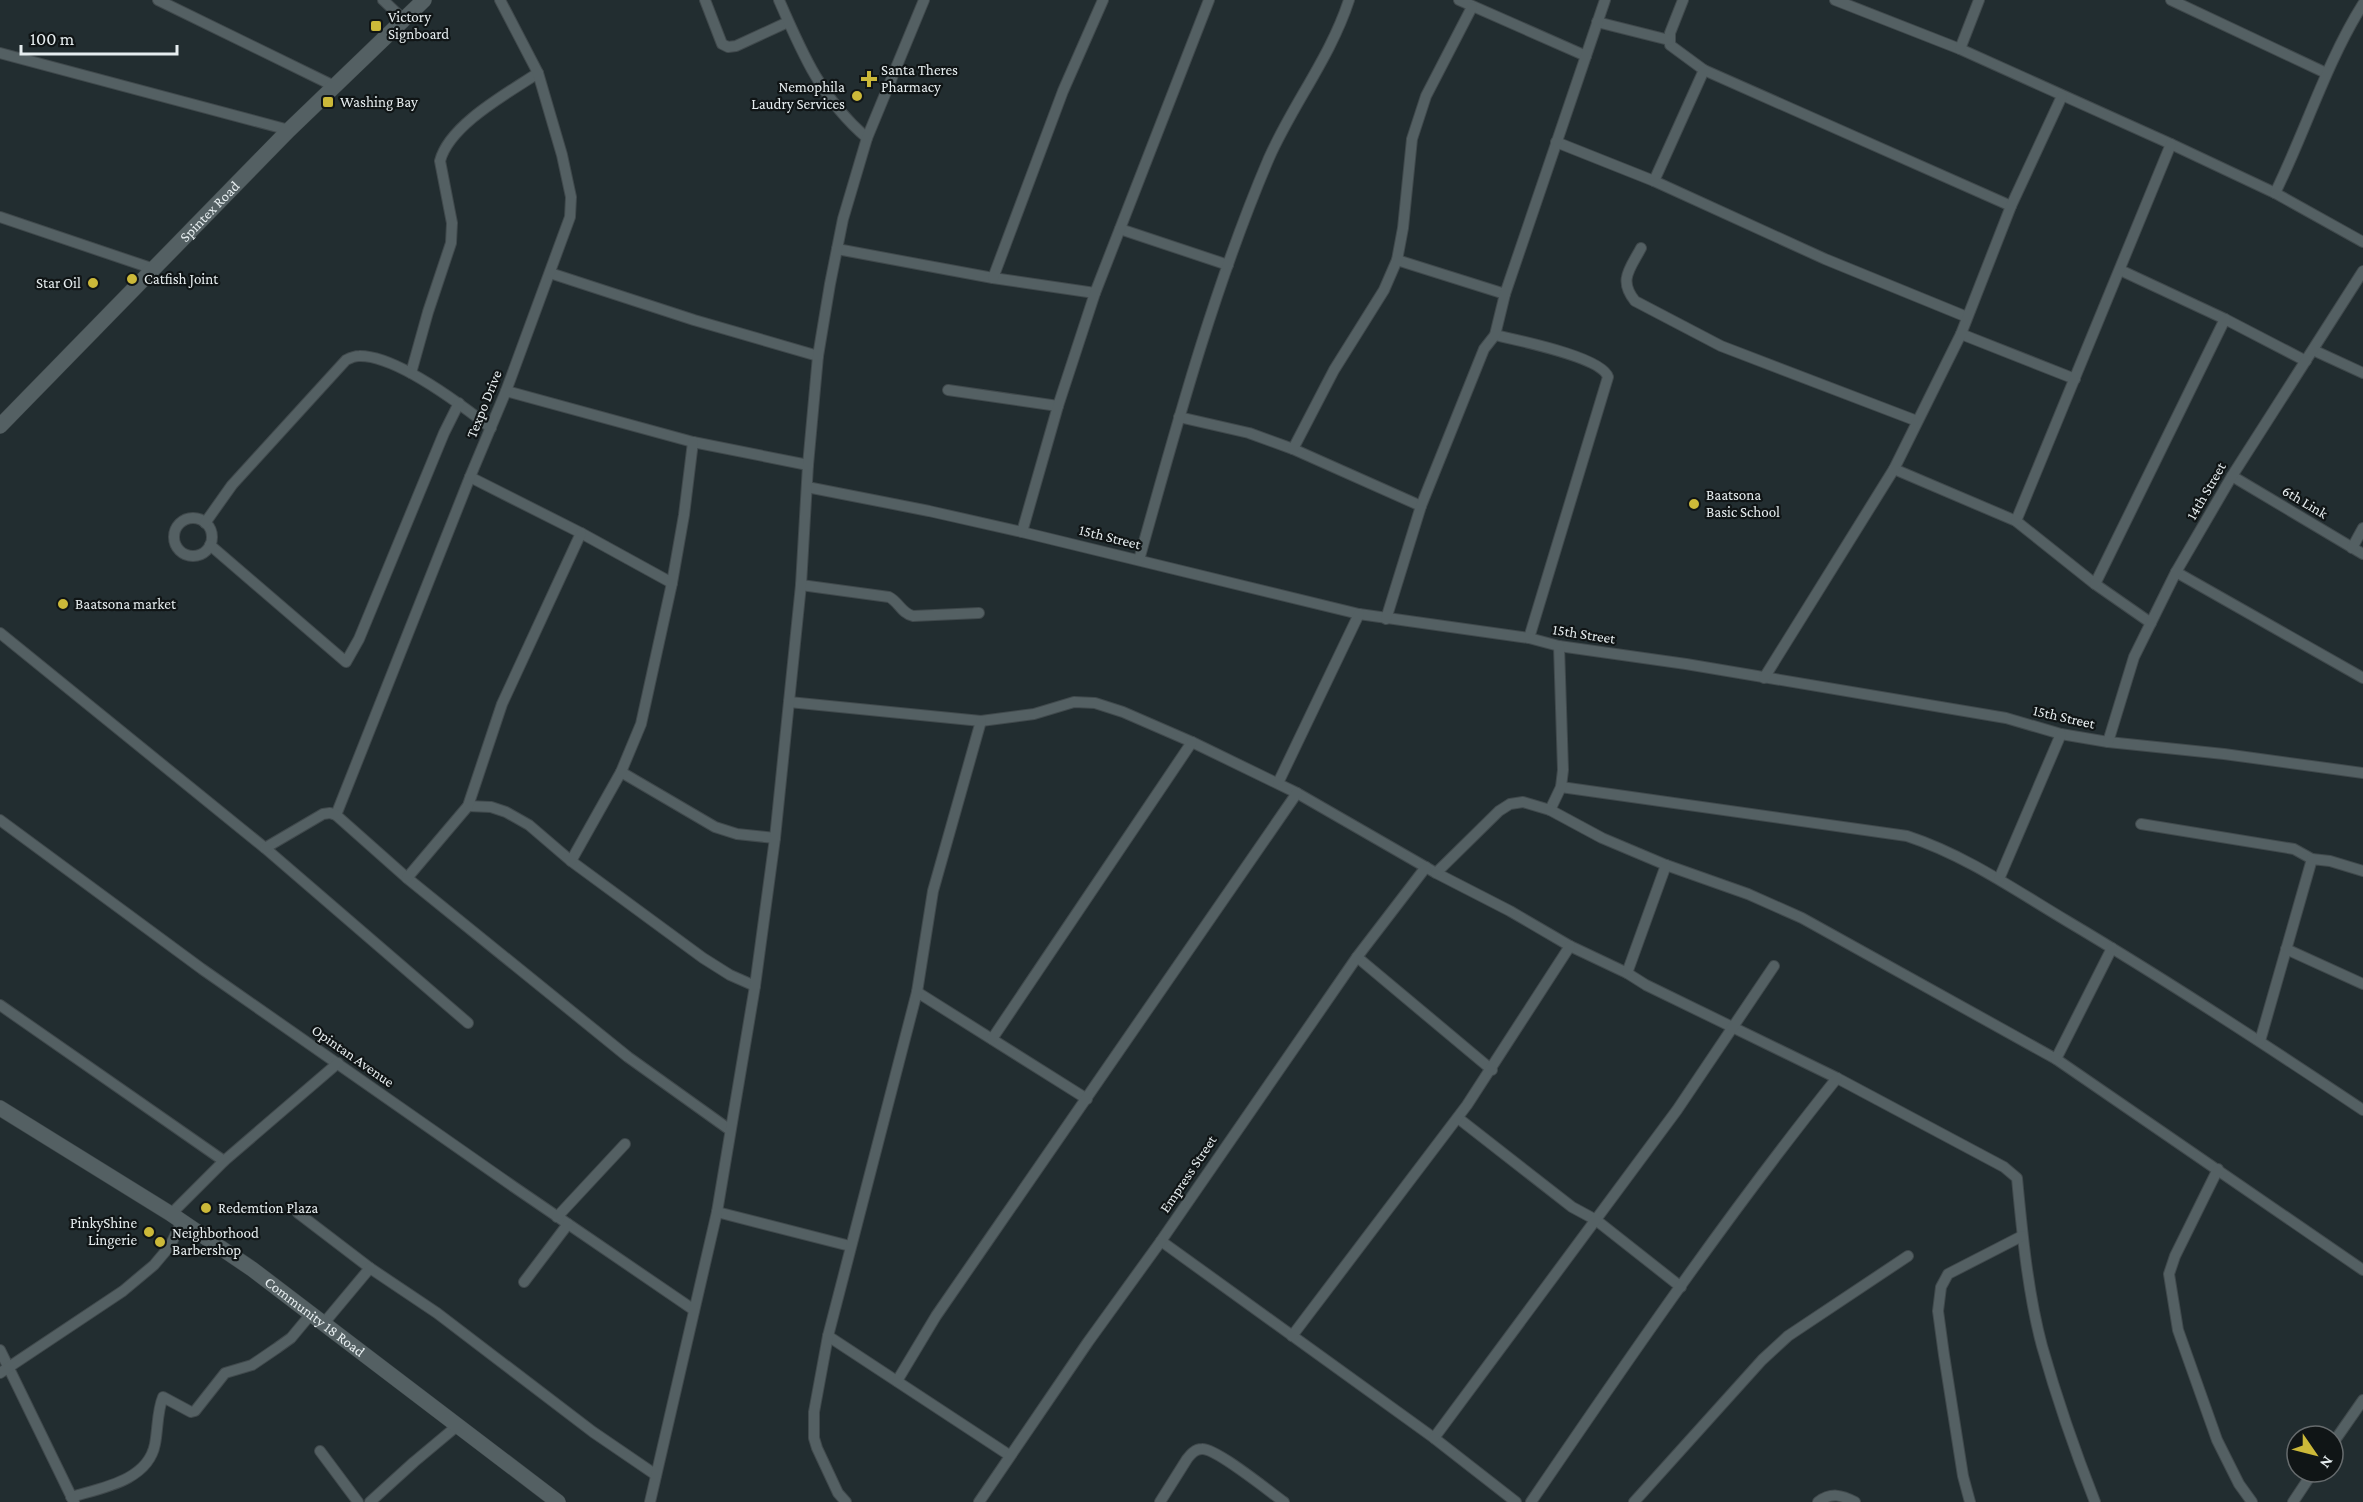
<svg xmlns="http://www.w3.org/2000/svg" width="2363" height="1502" viewBox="0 0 2363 1502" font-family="'Crimson Pro',serif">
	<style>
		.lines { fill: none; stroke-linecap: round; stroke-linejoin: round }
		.minor-casing { stroke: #40494c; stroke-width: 12 }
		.secondary-casing { stroke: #40494c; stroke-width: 16 }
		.minor { stroke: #546063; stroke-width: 10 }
		.secondary { stroke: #546063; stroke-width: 15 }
		.poi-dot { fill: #ccb939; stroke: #101516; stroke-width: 2 }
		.labels { text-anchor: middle; stroke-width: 4.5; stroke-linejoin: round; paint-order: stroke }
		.poi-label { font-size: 15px; fill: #e6edef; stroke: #101516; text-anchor: start }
		.street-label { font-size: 15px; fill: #e6edef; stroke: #101516 }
	</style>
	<rect width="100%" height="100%" fill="#222d30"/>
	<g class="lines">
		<g class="minor-casing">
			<g id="minor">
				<polyline points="158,0 334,86"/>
				<polyline points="383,0 403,19"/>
				<polyline points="705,0 722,44 728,47 736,46 788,22"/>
				<path d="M 779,0 C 802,53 822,100 867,138"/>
				<polyline points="1459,0 1586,56"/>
				<polyline points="1683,0 1670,33 1670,45 1704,70 2011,206"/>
				<polyline points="1835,0 1960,49 2171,144 2275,193 2363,242"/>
				<polyline points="2171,0 2326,73"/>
				<polyline points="1597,22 1669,40"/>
				<polyline points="1960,49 1979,0"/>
				<polyline points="0,53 289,130"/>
				<polyline points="1556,142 1654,181 1825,259 1967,317"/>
				<polyline points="1654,181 1704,70"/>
				<path d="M 2275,193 C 2306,130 2326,63 2363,4"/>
				<polyline points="0,217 154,269"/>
				<polyline points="1120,229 1228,265"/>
				<path d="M 1641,248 C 1630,269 1618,280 1635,301 L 1721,346 L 1917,421"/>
				<polyline points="837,249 993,278 1095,293"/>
				<polyline points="1397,260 1505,294"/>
				<polyline points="2120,270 2225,319 2306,361"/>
				<polyline points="550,273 694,320 818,356"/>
				<polyline points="993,278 1063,91 1103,0"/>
				<polyline points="1961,334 2075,379"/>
				<path d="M 1495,335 C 1516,340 1602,357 1608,377 L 1529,638"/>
				<polyline points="2313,350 2363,373"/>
				<path d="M 411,373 L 428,312 L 451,243 L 452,223 L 440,161 C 449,125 508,93 538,73"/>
				<polyline points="948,390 1058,406"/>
				<polyline points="506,391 693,442 808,465"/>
				<polyline points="1179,417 1249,433 1293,449 1421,506"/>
				<polyline points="1293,449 1334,370 1384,290 1397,260 1403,228 1412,139 1426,96 1472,7"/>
				<polyline points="1894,469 2016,521 2095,584 2151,623"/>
				<polyline points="2232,476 2363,554"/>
				<polyline points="470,477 581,533 672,583"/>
				<polyline points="807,487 929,511 1022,532 1359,614 1529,638 1559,646 1686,664 2006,718 2061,734 2108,742 2224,754 2363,773"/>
				<circle cx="193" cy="537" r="19"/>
				<polyline points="2016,521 2171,144"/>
				<path d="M 205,523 L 232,485 L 346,360 C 350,358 355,356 359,356 C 396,355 463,406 491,428"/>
				<polyline points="1022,532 1058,406 1095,293 1209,0"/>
				<polyline points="210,545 346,662 359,639 444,433 459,403"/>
				<polyline points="2352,548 2363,528"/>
				<path d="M 1139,560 C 1177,424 1214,287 1269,158 C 1293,104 1331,56 1349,0"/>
				<polyline points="2176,572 2363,678"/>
				<polyline points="2095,584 2225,319"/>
				<path d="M 801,585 L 889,597 C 899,602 901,613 913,616 L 979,613"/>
				<polyline points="1386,619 1421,506 1484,349 1495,335 1505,294 1605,0"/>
				<polyline points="0,633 265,848 468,1023"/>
				<polyline points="1764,678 1894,469 1961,334 2011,206 2062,96"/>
				<path d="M 789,702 L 981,721 L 1034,714 L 1074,702 L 1095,703 L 1123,712 L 1192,742 L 1297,793 L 1436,873 L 1510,911 L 1570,946 L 1627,973 L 1646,985 L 1837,1078 L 2004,1167 L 2017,1178 C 2022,1232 2028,1294 2042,1346 C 2057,1399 2075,1451 2095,1502"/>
				<polyline points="2108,742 2134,657 2176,572 2232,476 2363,271"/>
				<polyline points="621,772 715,827 737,834 775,838"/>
				<polyline points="1278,783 1359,614"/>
				<path d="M 1561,787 L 1907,836 C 1965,855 2015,890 2067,921 C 2168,981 2266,1045 2363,1110"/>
				<polyline points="468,806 491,807 506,812 529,825 571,861 703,958 730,975 755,986"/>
				<polyline points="1550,810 1561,787 1563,770 1559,646"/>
				<polyline points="336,815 470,477 506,391 570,217 571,197 562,155 538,73 500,0"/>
				<polyline points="0,820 202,969 514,1187 694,1310"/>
				<polyline points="2141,824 2294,849 2312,859"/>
				<polyline points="265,848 323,814 330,813 336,815 407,878 628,1057 730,1130"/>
				<polyline points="571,861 621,772 641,724 672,583 684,515 693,442"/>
				<polyline points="1436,873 1499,811 1510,804 1523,802 1550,810 1602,838 1666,865 1748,894 1802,918 2056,1059 2363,1270"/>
				<polyline points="407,878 468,806 502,704 581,533"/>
				<polyline points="1999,879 2061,734"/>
				<polyline points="2286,949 2363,984"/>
				<polyline points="1357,957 1492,1070"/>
				<polyline points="1627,973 1666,865"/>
				<polyline points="917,992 1087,1099"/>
				<polyline points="0,1005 224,1161"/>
				<polyline points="992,1039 1192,742"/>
				<polyline points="2260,1041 2312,859 2330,861 2363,871"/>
				<polyline points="2056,1059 2112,948"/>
				<polyline points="1458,1118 1572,1207 1596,1220 1681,1287"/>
				<polyline points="2218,1169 2175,1256 2169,1274 2178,1330 2217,1440 2239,1484 2252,1502"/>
				<polyline points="717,1212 850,1246"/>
				<polyline points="298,1213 370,1268 437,1313 593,1432 656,1475"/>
				<polyline points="171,1214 224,1161 338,1063"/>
				<polyline points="557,1217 625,1144"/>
				<polyline points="1161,1241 1434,1438 1516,1502"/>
				<polyline points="524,1282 568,1224"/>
				<polyline points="324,1323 370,1268"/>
				<polyline points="828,1336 1009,1455"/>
				<polyline points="1292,1336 1467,1105 1570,946"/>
				<polyline points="0,1350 74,1502"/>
				<polyline points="0,1373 123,1291 154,1265 170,1246 182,1221"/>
				<polyline points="897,1381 936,1316 985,1245 1297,793"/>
				<polyline points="1434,1438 1677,1110 1774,966"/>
				<polyline points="2333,1443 2363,1400"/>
				<polyline points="320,1451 358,1502"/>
				<path d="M 71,1497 C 101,1488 148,1481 155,1444 C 158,1429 157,1411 163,1397 L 191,1412 L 195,1411 L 225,1373 L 252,1365 L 277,1348 L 291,1338 L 311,1314"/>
				<polyline points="370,1502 414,1462 457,1426"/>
				<polyline points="650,1502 717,1212 755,986 775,838 801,585 808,465 818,356 830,284 843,219 867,138 924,0"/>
				<polyline points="846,1502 838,1493 817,1448 814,1438 814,1412 828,1336 917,992 933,891 981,721"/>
				<polyline points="979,1502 1088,1342 1161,1241 1357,957 1426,867"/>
				<path d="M 1160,1502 L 1187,1459 C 1191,1454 1195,1449 1202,1449 C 1216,1448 1270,1492 1284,1502"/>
				<path d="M 1531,1502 C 1629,1358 1728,1214 1837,1078"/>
				<polyline points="1634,1502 1762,1360 1788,1336 1908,1256"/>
				<path d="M 1818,1502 C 1831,1492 1842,1495 1855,1502"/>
				<polyline points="1970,1502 1963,1476 1944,1355 1938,1311 1941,1287 1948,1274 2022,1236"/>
				<polyline points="2293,1502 2313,1472"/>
			</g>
		</g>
		<g class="secondary-casing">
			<g id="secondary">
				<path id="s1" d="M 0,426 L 289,130 L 424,0"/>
				<path id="s2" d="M 0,1108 L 171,1214 L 252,1269 L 558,1502"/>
			</g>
		</g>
		<use href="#minor" class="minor"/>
		<use href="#secondary" class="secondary"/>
	</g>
	<g class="poi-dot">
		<rect x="370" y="20" width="12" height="12" rx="3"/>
		<path d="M866 70h6v6h6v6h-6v6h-6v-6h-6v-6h6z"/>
		<circle cx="857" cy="96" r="6"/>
		<rect x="322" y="96" width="12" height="12" rx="3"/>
		<circle cx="132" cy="279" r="6"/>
		<circle cx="93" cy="283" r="6"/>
		<circle cx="1694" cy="504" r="6"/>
		<circle cx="63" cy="604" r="6"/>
		<circle cx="206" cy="1208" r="6"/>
		<circle cx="149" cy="1232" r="6"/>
		<circle cx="160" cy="1242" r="6"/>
	</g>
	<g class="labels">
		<g class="poi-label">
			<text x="388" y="22">Victory<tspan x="388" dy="17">Signboard</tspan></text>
			<text x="881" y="75">Santa Theres<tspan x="881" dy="17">Pharmacy</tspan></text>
			<text x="845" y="92" text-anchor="end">Nemophila<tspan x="845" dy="17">Laudry Services</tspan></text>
			<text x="340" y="107">Washing Bay</text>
			<text x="144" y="284">Catfish Joint</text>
			<text x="81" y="288" text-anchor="end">Star Oil</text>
			<text x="1706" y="500">Baatsona<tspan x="1706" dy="17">Basic School</tspan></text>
			<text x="75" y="609">Baatsona market</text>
			<text x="218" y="1213">Redemtion Plaza</text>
			<text x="137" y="1228" text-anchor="end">PinkyShine<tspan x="137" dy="17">Lingerie</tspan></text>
			<text x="172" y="1238">Neighborhood<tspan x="172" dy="17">Barbershop</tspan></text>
		</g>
		<g class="street-label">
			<text dy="5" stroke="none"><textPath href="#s1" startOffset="300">Spintex Road</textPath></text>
			<text transform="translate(484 404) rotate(-68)" y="5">Texpo Drive</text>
			<text transform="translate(2206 491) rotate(-60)" y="5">14th Street</text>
			<text transform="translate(2305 502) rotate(31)" y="5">6th Link</text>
			<text transform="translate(1110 537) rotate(14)" y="5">15th Street</text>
			<text transform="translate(1584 634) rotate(9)" y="5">15th Street</text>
			<text transform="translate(2064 717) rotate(13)" y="5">15th Street</text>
			<text transform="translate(353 1056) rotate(35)" y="5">Opintan Avenue</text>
			<text transform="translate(1188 1174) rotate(-56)" y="5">Empress Street</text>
			<text dy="5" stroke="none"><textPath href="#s2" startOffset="378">Community 18 Road</textPath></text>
		</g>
	</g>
	<g transform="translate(2315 1454) rotate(125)"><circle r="28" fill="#101516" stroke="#666b6d" stroke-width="1.5"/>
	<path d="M0-4.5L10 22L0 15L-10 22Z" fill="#ccb939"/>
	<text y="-9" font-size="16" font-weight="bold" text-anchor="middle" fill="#e6edef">N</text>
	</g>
	<path d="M21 45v9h156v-9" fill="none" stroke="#e6edef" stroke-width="3"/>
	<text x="30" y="45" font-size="18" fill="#e6edef" stroke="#101516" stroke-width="4.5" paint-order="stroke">100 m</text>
</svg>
